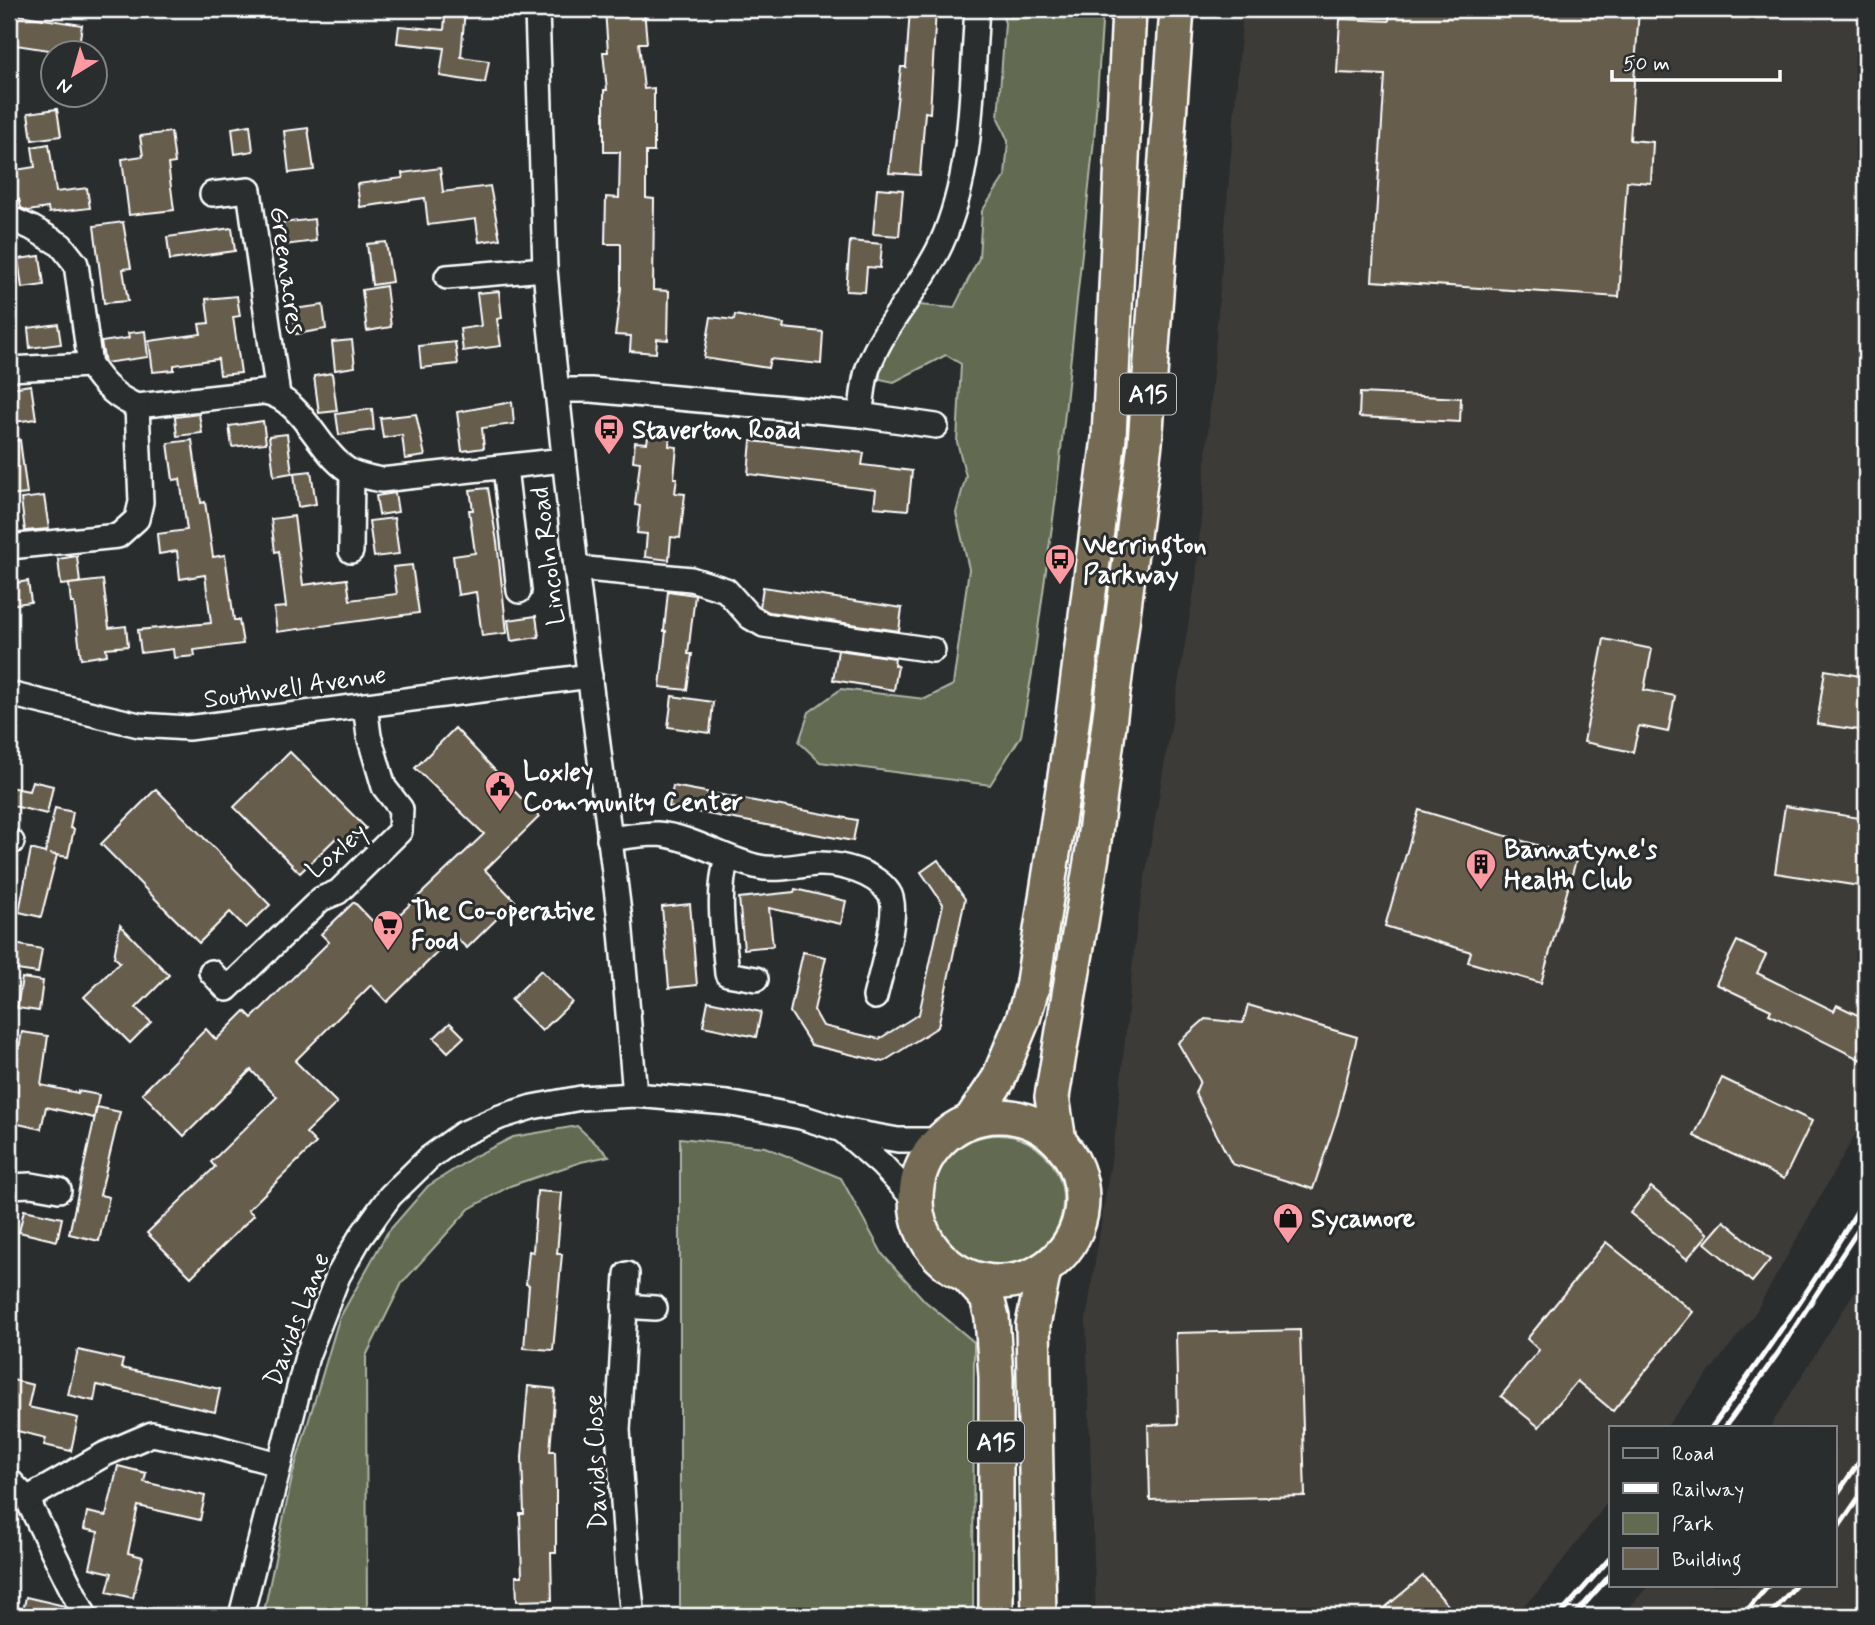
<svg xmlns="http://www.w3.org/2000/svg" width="1875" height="1625" viewBox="0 0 1875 1625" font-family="Mynerve,sans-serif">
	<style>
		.built { fill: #3c3b38 }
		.green { fill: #626b51; stroke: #b0b5a8; stroke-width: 2 }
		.building { fill: #665d4e; stroke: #fff; stroke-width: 2 }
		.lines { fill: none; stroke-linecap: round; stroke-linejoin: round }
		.minor-casing { stroke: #fff; stroke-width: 28 }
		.highway-casing { stroke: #fff; stroke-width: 38 }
		.minor { stroke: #2a2d2e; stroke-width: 23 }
		.highway { stroke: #756b52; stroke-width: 33 }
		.rail { stroke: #fff; stroke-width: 5 }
		.labels { text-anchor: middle; stroke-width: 6; stroke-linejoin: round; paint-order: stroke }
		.shield { fill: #2a2d2e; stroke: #bfc0c0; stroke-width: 2 }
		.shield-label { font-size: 24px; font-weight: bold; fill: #fff }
		.street-label { font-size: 26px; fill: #fff; stroke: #2a2d2e }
		.poi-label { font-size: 26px; font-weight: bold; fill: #fff; stroke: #2a2d2e; text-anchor: start }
	</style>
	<rect width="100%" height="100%" fill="#2a2d2e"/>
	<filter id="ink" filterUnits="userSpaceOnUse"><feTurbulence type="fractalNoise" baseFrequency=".0143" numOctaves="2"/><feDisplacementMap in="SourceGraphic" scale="14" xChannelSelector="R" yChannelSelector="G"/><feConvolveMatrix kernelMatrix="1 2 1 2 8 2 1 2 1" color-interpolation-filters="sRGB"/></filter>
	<g filter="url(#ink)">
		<g class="built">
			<polygon points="1243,9 1866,9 1866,1115 1754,1315 1666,1427 1611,1427 1611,1498 1539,1591 1512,1616 1096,1616 1086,1320 1116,1129 1136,931 1196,579"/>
			<polygon points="1866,1273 1866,1592 1847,1616 1622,1616 1649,1585 1835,1585 1835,1427 1770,1427"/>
		</g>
		<g class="green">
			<path d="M 1000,9 L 1103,9 L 1094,140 L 1056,497 L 1032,673 L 1021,736 L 990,785 L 820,762 L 799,742 L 809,712 L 841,689 L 925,699 L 953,685 L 969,569 L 956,513 L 966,476 L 957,442 L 961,364 L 946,355 L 894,382 L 880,379 C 879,342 894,330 919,305 L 954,308 L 979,258 L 982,211 L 1005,176 L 1008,141 L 998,118 L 1005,23 Z"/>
			<polygon points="577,1126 609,1156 581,1162 510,1186 469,1209 402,1283 366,1356 367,1616 263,1616 293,1473 339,1319 387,1233 428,1186 475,1156 513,1137"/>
			<circle cx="998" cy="1200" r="65"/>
			<polygon points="680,1138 765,1147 841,1178 883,1255 925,1301 974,1342 973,1616 680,1616"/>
		</g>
		<g class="building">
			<polygon points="450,9 465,9 461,57 489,61 485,83 440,76 444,48 397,43 399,26 444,30 445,17 448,17"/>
			<polygon points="605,9 644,9 647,43 639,43 644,89 654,88 654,152 646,152 646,198 654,199 653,290 669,291 668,340 657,339 656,353 630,351 631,336 615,335 621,289 621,244 605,244 606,197 619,198 620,152 604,152 604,90 607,90 603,52 608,52"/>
			<polygon points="910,9 936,9 930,113 925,112 920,175 889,173 901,67 906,67"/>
			<polygon points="1390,9 1639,9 1630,140 1653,142 1651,183 1627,181 1619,297 1372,281 1385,75 1337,73 1340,19 1389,21"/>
			<polygon points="12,14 82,25 78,52 62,52 9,44"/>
			<polygon points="57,109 61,136 32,140 28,113"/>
			<polygon points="250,125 253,151 235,154 232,128"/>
			<polygon points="308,128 314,170 289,173 284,131"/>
			<polygon points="171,132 175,163 168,164 174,210 129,215 122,159 143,156 140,136"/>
			<polygon points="49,144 56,192 87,188 90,208 49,213 48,208 28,211 21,208 19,199 9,200 9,171 35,167 32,147"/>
			<polygon points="440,168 443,192 490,186 500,239 479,242 476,219 428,225 425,198 360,207 357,184 403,178 402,173"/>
			<polygon points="877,188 903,190 899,236 873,234"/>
			<polygon points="314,219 316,241 285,245 282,223"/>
			<polygon points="123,222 131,268 123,269 128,301 104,303 94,226"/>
			<polygon points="232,228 235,251 170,260 167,237"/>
			<polygon points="850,241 882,244 880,268 867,267 865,292 846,291"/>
			<polygon points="386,242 392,282 372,285 367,244"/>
			<polygon points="40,256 44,285 22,288 18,259"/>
			<polygon points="386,286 391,327 367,331 362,290"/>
			<polygon points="499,291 502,318 497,319 501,346 463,351 460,329 481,326 477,293"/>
			<polygon points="237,296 240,316 233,317 241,373 220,375 218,359 174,365 174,370 153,372 149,341 201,334 199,324 209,323 206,299"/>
			<polygon points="323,305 326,329 296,334 293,309"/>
			<polygon points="735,315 784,324 783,328 823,332 821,364 770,359 768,368 704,358 711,317 734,320"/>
			<polygon points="58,324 61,344 30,348 28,328"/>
			<polygon points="145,331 148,357 105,363 101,342 129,338 128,333"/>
			<polygon points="352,340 355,367 335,370 332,342"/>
			<polygon points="455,342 458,364 421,368 419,346"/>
			<polygon points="332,373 337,411 319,413 314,376"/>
			<polygon points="31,385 36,419 14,422 10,388"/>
			<polygon points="1360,393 1461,398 1460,422 1359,417"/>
			<polygon points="512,402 514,424 482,428 484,448 462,451 457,412"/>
			<polygon points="372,409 374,430 339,435 336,414"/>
			<polygon points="199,414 202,433 177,436 175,417"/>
			<polygon points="416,414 425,456 405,459 402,435 383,438 380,418"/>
			<polygon points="263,421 266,443 232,447 229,426"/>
			<polygon points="649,430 670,433 669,446 677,447 674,478 677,478 675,493 685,494 680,538 671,537 669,560 645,557 647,534 637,533 640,506 635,505 640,462 633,461 635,442 647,443"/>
			<polygon points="287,434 292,473 274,476 269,436"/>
			<polygon points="20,440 27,494 9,496 9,441"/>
			<polygon points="192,440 201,503 205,502 213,557 225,555 234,620 239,620 243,644 194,650 195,656 174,658 173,649 141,653 138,630 211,623 205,575 180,579 177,551 159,554 157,534 187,530 180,479 173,480 168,443"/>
			<polygon points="751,441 864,453 862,465 912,471 908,510 874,507 876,490 748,474"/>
			<polygon points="311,471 316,504 298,507 294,473"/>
			<polygon points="488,488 497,542 507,633 482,636 476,592 458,595 453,556 475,553 469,510 473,510 470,490"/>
			<polygon points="395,493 398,512 379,515 376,496"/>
			<polygon points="44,496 49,529 25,531 21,499"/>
			<polygon points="294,516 303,585 347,579 350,600 397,594 393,567 412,565 419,613 277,632 274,608 286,607 279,551 275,552 271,519"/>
			<polygon points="394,518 399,554 374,557 369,521"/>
			<polygon points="77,556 80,583 61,585 58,559"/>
			<polygon points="103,580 109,628 126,626 128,646 106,648 107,655 81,659 74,603 71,603 69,584"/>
			<polygon points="28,581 31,602 9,605 9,584"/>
			<polygon points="763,587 902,608 899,631 769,612 760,607"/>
			<polygon points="668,591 695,595 688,654 692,654 687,690 660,687 666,631 664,631"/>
			<polygon points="536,616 539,637 511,641 508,620"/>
			<polygon points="1604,639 1652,649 1644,690 1675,696 1668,732 1639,726 1633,752 1584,742"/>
			<polygon points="838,650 895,658 894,665 898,666 894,690 833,680"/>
			<polygon points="1825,670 1866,677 1866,731 1817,724"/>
			<polygon points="672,696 713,702 710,733 668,727"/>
			<polygon points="455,728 539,817 485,870 515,901 467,948 454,936 387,1002 371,985 295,1061 337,1103 306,1133 316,1143 248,1210 254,1215 191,1277 147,1233 215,1167 211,1162 277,1097 251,1070 184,1136 142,1093 206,1029 216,1040 245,1011 252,1018 329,942 321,934 354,902 382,931 484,834 415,768"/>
			<polygon points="290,752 366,828 346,848 336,838 300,873 234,807"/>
			<polygon points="32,781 53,786 47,814 9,805 9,787 29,791"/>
			<polygon points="673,786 857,820 853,841 669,807"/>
			<polygon points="156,789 270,905 246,928 230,912 199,943 101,844"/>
			<polygon points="1785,806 1866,819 1866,887 1775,873"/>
			<polygon points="55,808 73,812 70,828 74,829 68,857 50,854 57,855 41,917 19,912 31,849 45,853"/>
			<polygon points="1419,810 1577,857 1541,983 1468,962 1471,952 1385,926"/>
			<polygon points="938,860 965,899 938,1027 883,1062 811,1045 790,1012 803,952 826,957 814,1010 823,1026 879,1039 919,1014 943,904 921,872"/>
			<polygon points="795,889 846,901 841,924 769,908 773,946 744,949 739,898 794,892"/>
			<polygon points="690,904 697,985 669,988 662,907"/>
			<polygon points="120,925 169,975 136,1008 151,1022 130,1043 84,997 120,962 114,957"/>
			<polygon points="1737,941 1766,955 1757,973 1834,1011 1837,1005 1866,1019 1866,1049 1861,1060 1769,1014 1771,1010 1716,984"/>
			<polygon points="14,944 42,949 38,973 10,969"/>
			<polygon points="541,970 572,1002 542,1031 511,1000"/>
			<polygon points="22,978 43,981 39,1011 17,1008"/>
			<polygon points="708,1001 761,1012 756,1037 703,1026"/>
			<polygon points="1248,1005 1357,1037 1338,1114 1313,1189 1232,1164 1195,1093 1200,1081 1178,1043 1205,1019 1243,1023"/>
			<polygon points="450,1023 464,1037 448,1052 434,1038"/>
			<polygon points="22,1032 48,1036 41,1085 78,1093 78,1091 99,1095 94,1118 46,1107 41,1129 9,1122 9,1046 19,1048"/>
			<polygon points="1722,1078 1812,1121 1784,1179 1694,1136"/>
			<polygon points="97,1107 120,1112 100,1195 109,1197 99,1241 69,1234"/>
			<polygon points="1651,1187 1708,1234 1687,1259 1630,1213"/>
			<polygon points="537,1191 562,1193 557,1254 562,1254 553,1350 524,1348 529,1285 526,1284 529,1251 533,1252"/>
			<polygon points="24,1210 62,1218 57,1241 19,1232"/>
			<polygon points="1724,1221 1770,1260 1752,1282 1705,1243"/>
			<polygon points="1606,1242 1693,1312 1613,1411 1577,1381 1539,1427 1501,1396 1539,1350 1527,1339"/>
			<polygon points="1300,1330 1305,1496 1150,1500 1148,1425 1178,1424 1176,1333"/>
			<polygon points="78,1350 123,1360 121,1368 220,1389 215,1412 97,1385 94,1401 68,1395"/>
			<polygon points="9,1379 33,1385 28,1407 78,1418 71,1451 44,1445 46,1438 9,1429"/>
			<polygon points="528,1386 555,1389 550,1451 555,1451 556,1490 556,1553 551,1553 552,1600 517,1601 516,1576 522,1576 520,1514 524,1514 522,1457"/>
			<polygon points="118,1466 146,1473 144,1482 205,1496 200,1520 138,1506 128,1553 143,1557 133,1598 107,1592 112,1573 90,1568 98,1532 84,1529 87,1512 106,1516"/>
			<polygon points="1423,1576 1457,1616 1375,1616"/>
			<polygon points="26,1597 65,1606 69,1616 22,1616"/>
		</g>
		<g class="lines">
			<g class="minor-casing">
				<g id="minor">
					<polyline points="537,9 545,269 550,326 576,568 620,920 635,1095"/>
					<polyline points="212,194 249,190 278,395"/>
					<path d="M 9,218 L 32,228 L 61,245 L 76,264 L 90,365 C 102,384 116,398 137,406 L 264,392 C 303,399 317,450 348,470 C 357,476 370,477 381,480 L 564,460"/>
					<polyline points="447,277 545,269"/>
					<polyline points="9,369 90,365"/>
					<polyline points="557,390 591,390 860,415 936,426"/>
					<path d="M 860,415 C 863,400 863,382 868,368 C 884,323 921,288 941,244 C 974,171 971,87 977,9"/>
					<polyline points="505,467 519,591"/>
					<polyline points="9,547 118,536 137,519 141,502 137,406"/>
					<polyline points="351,551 352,473"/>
					<polyline points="576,568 691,579 726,590 750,617 764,625 933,650"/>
					<polyline points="9,694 139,725 188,728 590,676"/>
					<path d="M 609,839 C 625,837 642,834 657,834 C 690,836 726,860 759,867 C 776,871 799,865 817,864 C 840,863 876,873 889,893 C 901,910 880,975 875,997"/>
					<polyline points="9,841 12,842"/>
					<path d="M 727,858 C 716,896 724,936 727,974 L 756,979"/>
					<polyline points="211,972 227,989 321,899 338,892 400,831 401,809 384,787 369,736 365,705"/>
					<polyline points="842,1130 881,1164 915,1200"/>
					<polyline points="9,1186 31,1185 59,1190"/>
					<polyline points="627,1274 618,1430 628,1573 633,1616"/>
					<polyline points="624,1306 655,1308"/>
					<polyline points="9,1480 27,1499 85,1616"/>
					<polyline points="27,1499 105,1454 152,1434 212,1446 278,1464"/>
					<polyline points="241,1616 307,1356 338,1276 359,1239 390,1196 429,1158 462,1134 500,1117 532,1107 581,1098 635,1095 727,1103 801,1117 842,1130 898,1140 939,1140"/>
				</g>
			</g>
			<g class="highway-casing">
				<g id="highway">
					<circle cx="999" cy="1199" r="83"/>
					<polyline points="971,1120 998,1080 1023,1019 1032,988 1066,770 1109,438 1129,9"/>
					<polyline points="1059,1141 1052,1097 1092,856 1145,443 1177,9"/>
					<polyline points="967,1276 987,1298 992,1317 996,1377 996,1616"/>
					<polyline points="1039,1616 1033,1325 1044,1270"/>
				</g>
			</g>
			<use href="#minor" class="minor"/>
			<use href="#highway" class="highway"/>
			<g class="rail">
				<path d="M 1712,1427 C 1766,1352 1820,1276 1866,1196"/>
				<polyline points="1725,1427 1778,1353 1866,1218"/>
				<polyline points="1835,1497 1866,1452"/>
				<polyline points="1835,1532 1866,1487"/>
				<polyline points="1559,1616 1611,1557"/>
				<polyline points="1574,1616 1611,1574"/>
				<polyline points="1742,1616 1769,1585"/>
				<polyline points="1769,1616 1796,1585"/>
			</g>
		</g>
	</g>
	<defs>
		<g id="bus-pin" transform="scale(1.575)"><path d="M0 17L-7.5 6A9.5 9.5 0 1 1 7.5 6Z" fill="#ff9aa2" stroke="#2a2d2e"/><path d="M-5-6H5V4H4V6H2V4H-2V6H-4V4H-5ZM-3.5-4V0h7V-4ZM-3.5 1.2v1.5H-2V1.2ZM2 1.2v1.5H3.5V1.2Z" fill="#111"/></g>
		<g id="civic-pin" transform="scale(1.575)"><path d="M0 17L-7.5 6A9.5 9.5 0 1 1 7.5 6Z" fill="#ff9aa2" stroke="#2a2d2e"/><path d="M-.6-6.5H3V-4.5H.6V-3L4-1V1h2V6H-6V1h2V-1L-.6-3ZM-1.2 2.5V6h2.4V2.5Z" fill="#111"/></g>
		<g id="building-pin" transform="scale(1.575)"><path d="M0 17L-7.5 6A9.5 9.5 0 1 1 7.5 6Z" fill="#ff9aa2" stroke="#2a2d2e"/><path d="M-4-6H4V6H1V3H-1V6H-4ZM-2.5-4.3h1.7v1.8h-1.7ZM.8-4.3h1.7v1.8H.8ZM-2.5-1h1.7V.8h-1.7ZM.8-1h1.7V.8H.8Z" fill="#111"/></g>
		<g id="supermarket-pin" transform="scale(1.575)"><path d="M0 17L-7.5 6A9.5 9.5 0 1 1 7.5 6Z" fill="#ff9aa2" stroke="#2a2d2e"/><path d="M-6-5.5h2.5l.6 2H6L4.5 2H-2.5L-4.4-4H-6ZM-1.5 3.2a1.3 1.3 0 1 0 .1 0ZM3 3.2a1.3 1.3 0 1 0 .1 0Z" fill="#111"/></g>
		<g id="shop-pin" transform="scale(1.575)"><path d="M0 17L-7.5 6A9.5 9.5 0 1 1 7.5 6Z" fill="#ff9aa2" stroke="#2a2d2e"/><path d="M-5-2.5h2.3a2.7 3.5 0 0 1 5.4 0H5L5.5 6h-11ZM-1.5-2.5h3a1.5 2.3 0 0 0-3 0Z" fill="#111"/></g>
	</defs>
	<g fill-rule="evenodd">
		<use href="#bus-pin" x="609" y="429"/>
		<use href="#bus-pin" x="1060" y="559"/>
		<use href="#civic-pin" x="500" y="786"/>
		<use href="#building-pin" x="1481" y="864"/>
		<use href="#supermarket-pin" x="388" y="925"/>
		<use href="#shop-pin" x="1288" y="1218"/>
	</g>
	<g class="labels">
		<g class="shield">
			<rect x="1120" y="373.5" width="56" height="41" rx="5"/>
			<rect x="968" y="1421.5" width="56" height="41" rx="5"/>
		</g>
		<g class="shield-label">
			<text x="1148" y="402">A15</text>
			<text x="996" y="1450">A15</text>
		</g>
		<g class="street-label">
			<text transform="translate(288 270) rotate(82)" y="9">Greenacres</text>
			<text transform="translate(547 556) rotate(-97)" y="9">Lincoln Road</text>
			<text transform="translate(295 686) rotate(-8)" y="9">Southwell Avenue</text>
			<text transform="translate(336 850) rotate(-40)" y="9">Loxley</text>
			<text transform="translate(296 1319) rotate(-69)" y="9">Davids Lane</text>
			<text transform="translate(595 1462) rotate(-92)" y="9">Davids Close</text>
		</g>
		<g class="poi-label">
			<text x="632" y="438">Staverton Road</text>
			<text x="1083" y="553">Werrington<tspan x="1083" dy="30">Parkway</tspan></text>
			<text x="523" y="780">Loxley<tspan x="523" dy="30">Community Center</tspan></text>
			<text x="1504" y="858">Bannatyne's<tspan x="1504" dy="30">Health Club</tspan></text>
			<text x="411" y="919">The Co-operative<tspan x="411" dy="30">Food</tspan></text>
			<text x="1311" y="1227">Sycamore</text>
		</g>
	</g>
	<rect width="1875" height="1625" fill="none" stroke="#2a2d2e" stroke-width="35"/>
	<rect x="18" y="18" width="1840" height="1590" fill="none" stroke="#fff" stroke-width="2.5" filter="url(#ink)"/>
	<rect x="1609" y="1426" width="228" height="161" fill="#2a2d2e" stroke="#7f8182" stroke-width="2"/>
	<rect x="1623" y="1448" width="35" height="10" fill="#2a2d2e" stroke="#7f8182" stroke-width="2"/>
	<text x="1672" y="1460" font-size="21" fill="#ffffff">Road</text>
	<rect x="1623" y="1483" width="35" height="10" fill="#ffffff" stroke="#7f8182" stroke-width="2"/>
	<text x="1672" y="1496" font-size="21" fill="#ffffff">Railway</text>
	<rect x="1623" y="1513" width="35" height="21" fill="#626b51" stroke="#7f8182" stroke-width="2"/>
	<text x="1672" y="1530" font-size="21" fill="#ffffff">Park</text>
	<rect x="1623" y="1548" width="35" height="21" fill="#665d4e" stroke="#7f8182" stroke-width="2"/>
	<text x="1672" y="1566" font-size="21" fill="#ffffff">Building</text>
	<g transform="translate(74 74) rotate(217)"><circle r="33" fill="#2a2d2e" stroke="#7f8182" stroke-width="2"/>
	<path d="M0-5L12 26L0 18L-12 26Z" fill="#ff9aa2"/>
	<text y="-10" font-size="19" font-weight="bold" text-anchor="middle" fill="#ffffff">N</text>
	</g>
	<path d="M1612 70v10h168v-10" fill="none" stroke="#ffffff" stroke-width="3.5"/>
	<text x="1623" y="70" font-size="21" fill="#ffffff" stroke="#2a2d2e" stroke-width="5" paint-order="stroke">50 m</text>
</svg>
